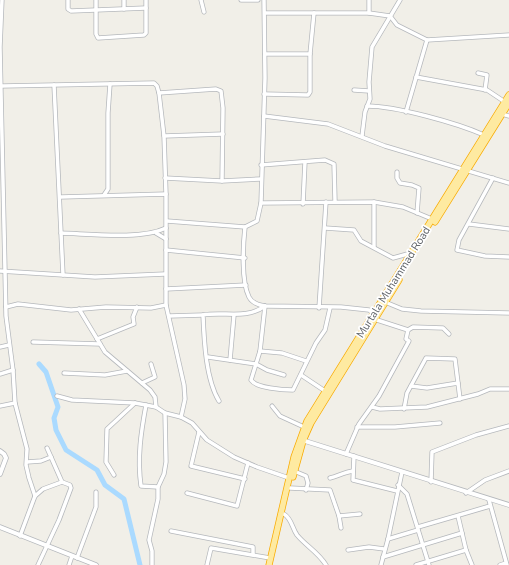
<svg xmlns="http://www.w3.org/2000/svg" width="509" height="565" viewBox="0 0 509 565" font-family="'Nunito Sans',sans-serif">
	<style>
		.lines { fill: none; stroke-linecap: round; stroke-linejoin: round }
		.river { stroke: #aadaff; stroke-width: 5 }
		.minor-casing { stroke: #b5b8bc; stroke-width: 5 }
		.tertiary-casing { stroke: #b5b8bc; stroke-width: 5.5 }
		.trunk-casing { stroke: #f9ab00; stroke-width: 7 }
		.minor { stroke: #fff; stroke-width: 3.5 }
		.tertiary { stroke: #fff; stroke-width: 4 }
		.trunk { stroke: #feeaa1; stroke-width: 5.5 }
		.labels { text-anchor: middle; stroke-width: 3.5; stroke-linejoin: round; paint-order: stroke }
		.street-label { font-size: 11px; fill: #5f6368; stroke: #fff }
	</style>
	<rect width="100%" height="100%" fill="#f1efe8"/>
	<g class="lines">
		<polyline class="river" points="39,364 46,372 58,407 54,418 56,430 66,450 97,470 105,485 124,499 140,565"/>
		<g class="minor-casing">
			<g id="minor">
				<polyline points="2,0 0,47 6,316 13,370 15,403 27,449 26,465 29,478 35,496"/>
				<polyline points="68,0 68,9 71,11 146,8"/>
				<polyline points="96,0 96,34 98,38 144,35 146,33 146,0"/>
				<polyline points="124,0 124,9"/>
				<polyline points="201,0 204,12"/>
				<polyline points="241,0 258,0"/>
				<path d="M 264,0 L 265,78 L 261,203 L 257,221 L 245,227 C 243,245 241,281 249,297 C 252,303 258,305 265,306 L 341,307 L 369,310 L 373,313"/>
				<polyline points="369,0 369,13"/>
				<polyline points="265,13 369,13 390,16 397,25 427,40 509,35"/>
				<polyline points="265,54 310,54"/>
				<polyline points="478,73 487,75 485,90"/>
				<polyline points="416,77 487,90 505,102"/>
				<polyline points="54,85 63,275"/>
				<polyline points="2,86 154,83 157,86 159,93 216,89 221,91 223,108 222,181"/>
				<polyline points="354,90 369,91"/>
				<polyline points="159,93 164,136 166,194"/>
				<polyline points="264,94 308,95 310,92 310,54 314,13"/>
				<path d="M 367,106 C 396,106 457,123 484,135"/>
				<polyline points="406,112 427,40"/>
				<polyline points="502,114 509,116"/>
				<polyline points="264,116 328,124 385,146 509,183"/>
				<polyline points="164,136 223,134"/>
				<polyline points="362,136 365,112 370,99 369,82 372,47 400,0"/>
				<polyline points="261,165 325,160 334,164 335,201"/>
				<polyline points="397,172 397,178 400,183 412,185 419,188 417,213"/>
				<polyline points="165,178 222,181 261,179"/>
				<polyline points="493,178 459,240 457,250 485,256 509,257"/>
				<polyline points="104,195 108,189 108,113 110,84"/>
				<polyline points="61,197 166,194 166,305 184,385 185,399 181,417"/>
				<polyline points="374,202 374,247"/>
				<polyline points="261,203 374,202 403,207 432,219"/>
				<polyline points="303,204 305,162"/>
				<polyline points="167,221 245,227"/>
				<polyline points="469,224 509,229"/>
				<polyline points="325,228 354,230 361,241 393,258 411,253"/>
				<path d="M 61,233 C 91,234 141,240 166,228"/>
				<polyline points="156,233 166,239"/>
				<polyline points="166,250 245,258"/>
				<polyline points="0,271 95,277 165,274"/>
				<polyline points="166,289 246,285"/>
				<polyline points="385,302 402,309 421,311 509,313"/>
				<path d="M 265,306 L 260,351 L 251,380 C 256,388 283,390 293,390 L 316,343 L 325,330 L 330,308"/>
				<polyline points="6,307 18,304 71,310 106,307 151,308 166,305"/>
				<polyline points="319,308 326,202"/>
				<polyline points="79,309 105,352 150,390 155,397 156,407"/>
				<polyline points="169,316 203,315"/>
				<polyline points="408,330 413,327 443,328 449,334"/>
				<polyline points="97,339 134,324 133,317 137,307"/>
				<polyline points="33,342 100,344"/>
				<polyline points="0,347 9,345"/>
				<polyline points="260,351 282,353 306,361"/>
				<polyline points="208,357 256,364 267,370 284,375"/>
				<polyline points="230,360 234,315"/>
				<polyline points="64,373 105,375 127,371"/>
				<polyline points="0,374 13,370"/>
				<polyline points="301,375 325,391"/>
				<polyline points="142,383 155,377 151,364"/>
				<polyline points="411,386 427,388 458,383 460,399"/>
				<polyline points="57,396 72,400 135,403 156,407 165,413 181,417 192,423 207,440 234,457 257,467 289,478"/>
				<path d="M 219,401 C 206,380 204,341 203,315 C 224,311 246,320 265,306"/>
				<path d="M 146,405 C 141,432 137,458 141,486 L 158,487"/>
				<polyline points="0,406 15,403"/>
				<polyline points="272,406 280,416 304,427"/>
				<polyline points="372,407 380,409 427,407 478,394 490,389 509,389"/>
				<polyline points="404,409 407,393 426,358 455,359 458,383"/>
				<polyline points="357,427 395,427 440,423"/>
				<polyline points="199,432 191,466 245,479"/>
				<polyline points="346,454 359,424 379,396 409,341 406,339 408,330 374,319"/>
				<polyline points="354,456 353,480 397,491"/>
				<polyline points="27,462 41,461 51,457 47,448"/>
				<polyline points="294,471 306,476 308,483 306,490"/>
				<polyline points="114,475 106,462 107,429 135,403"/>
				<path d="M 330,478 C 338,476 345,472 353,471"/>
				<polyline points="431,482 432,452 476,435 509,426"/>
				<polyline points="398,485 407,494 429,565"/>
				<polyline points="290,488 330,490 339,516 341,528"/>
				<polyline points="187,493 237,506 248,463"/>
				<polyline points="466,493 485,480 509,471"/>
				<polyline points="489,500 507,565"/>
				<path d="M 284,514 C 292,519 292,528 297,535 C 306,546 318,552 326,565"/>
				<polyline points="339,516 360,514"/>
				<polyline points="458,516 466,550 472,565"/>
				<polyline points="418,527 490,506"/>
				<polyline points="171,531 253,547 253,554"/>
				<polyline points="20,536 35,496 43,489 62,482"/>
				<polyline points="388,539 418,530"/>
				<polyline points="348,550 369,547 384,549"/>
				<polyline points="383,557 462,533"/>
				<polyline points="77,558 96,507 96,492"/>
				<polyline points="38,565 59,520 71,488 70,485 62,482 51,457"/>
				<polyline points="69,565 72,556"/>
				<polyline points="152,565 152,551 149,540 158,499 158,487 164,474 166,462 165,413"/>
				<polyline points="207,565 211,548 270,558"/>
				<polyline points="381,565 388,539 402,472"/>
				<polyline points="416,565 466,550"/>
				<polyline points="500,565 506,563"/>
			</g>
		</g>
		<g class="tertiary-casing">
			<g id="tertiary">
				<polyline points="302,440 509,505"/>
				<polyline points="0,451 4,454 6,458 0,474"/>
				<polyline points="0,527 96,565"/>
			</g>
		</g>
		<g class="trunk-casing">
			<g id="trunk">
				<polyline points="435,222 509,103"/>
				<polyline points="293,477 303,441 311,423 399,280"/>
				<polyline points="269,565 294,457 307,421 509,95"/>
			</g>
		</g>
		<use href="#minor" class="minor"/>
		<use href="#tertiary" class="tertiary"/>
		<use href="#trunk" class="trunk"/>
	</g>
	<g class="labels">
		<g class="street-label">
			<text transform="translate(393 282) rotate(-58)" y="4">Murtala Muhammad Road</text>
		</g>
	</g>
</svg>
